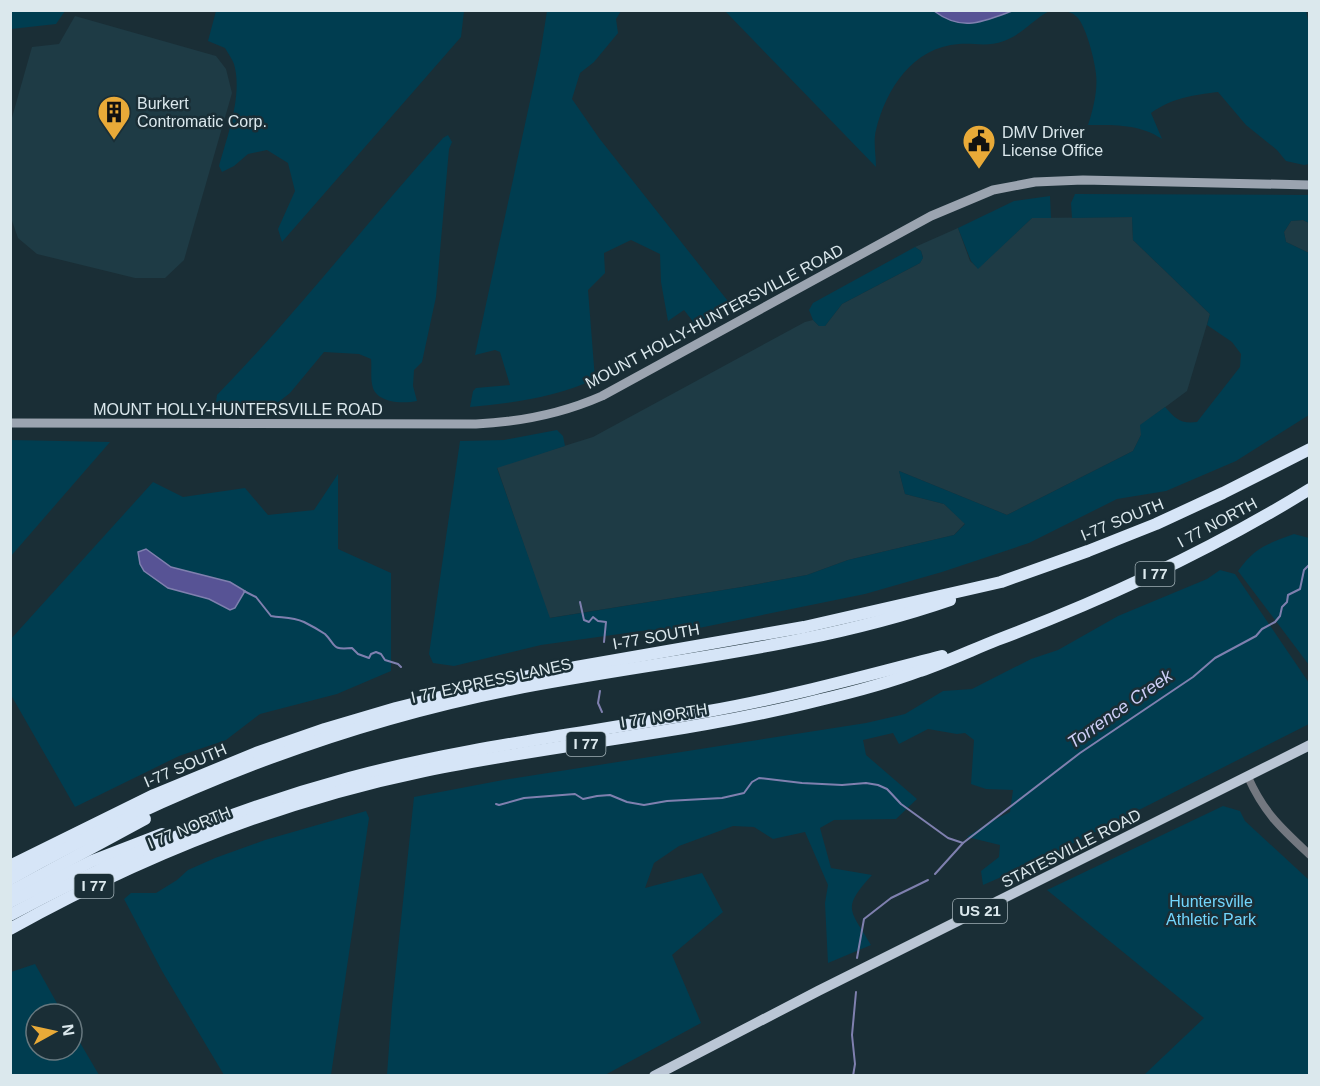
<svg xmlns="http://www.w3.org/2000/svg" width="1320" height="1086" viewBox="0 0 1320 1086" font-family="Arial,sans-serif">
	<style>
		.built { fill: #1e3b45 }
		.green { fill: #003d50 }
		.water { fill: #575395; stroke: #7f80af; stroke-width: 1.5 }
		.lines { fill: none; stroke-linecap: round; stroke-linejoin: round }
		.stream { stroke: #7f80af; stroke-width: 2 }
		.tertiary { stroke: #737880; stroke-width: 8 }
		.secondary { stroke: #9ba4b0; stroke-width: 9 }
		.primary { stroke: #bac6d5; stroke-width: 10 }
		.motorway { stroke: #d6e5f7; stroke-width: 12 }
		.labels { text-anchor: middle; stroke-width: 5; stroke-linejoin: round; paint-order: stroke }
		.shield { fill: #1a2e36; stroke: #a1b0b6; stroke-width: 1.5 }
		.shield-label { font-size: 15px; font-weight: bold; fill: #dbe8ed }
		.poi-label { font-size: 16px; fill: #dbe8ed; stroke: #1a2e36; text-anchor: start }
		.street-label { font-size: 16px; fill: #dbe8ed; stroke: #1a2e36 }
		.park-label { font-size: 16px; fill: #72d6fd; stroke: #1a2e36 }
		.water-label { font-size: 18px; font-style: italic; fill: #cdcdf5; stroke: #1a2e36 }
	</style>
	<rect width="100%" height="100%" fill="#1a2e36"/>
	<g class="built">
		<polygon points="75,16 216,56 226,69 232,93 184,260 165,278 135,278 37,254 18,238 11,218 11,121 32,47 59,44"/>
		<polygon points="1132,217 1133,240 1210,314 1187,391 1141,425 1141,435 1133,451 1007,515 899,471 905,494 944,504 965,523 954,535 848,560 807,575 742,587 549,618 497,467 593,437 805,322 813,320 819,326 825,326 842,304 920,263 923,257 921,251 915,247 958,228 970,261 978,268 1032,218"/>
		<polygon points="1303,220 1309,223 1309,253 1286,242 1284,232 1291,221"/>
	</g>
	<g class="green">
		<polygon points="10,11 11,10 65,11 56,24 11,29"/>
		<path d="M 216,11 L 216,10 L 464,11 L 461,37 L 282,242 L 278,229 L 295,191 L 288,163 L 267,150 L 248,154 L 234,166 L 222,172 L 219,166 C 227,137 243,95 234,64 C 232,59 228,53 225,48 L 208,41 Z"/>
		<path d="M 547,11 L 621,11 L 616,19 L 618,33 L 594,62 L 580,73 L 572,99 L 599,138 L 731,305 L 695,324 L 684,310 L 668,321 L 661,282 L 660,254 L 631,240 L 604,253 L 605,273 L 588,290 L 595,379 C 557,397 513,403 470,407 L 473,391 L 476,388 L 510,385 L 500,352 L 495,350 L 475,355 L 540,55 Z"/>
		<path d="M 725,11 L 1049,11 C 1033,20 1021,35 1004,41 C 988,47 975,43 959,44 C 913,47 886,89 876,130 C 873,141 876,156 876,167 Z"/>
		<path d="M 1064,11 L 1306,11 L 1310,30 L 1309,164 L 1304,165 L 1286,161 L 1277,150 L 1246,125 L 1218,92 C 1193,95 1172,98 1151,113 L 1162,139 C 1140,124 1114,125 1088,125 C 1093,110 1098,90 1096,74 C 1095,61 1086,26 1077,17 C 1073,13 1069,12 1064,11 Z"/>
		<path d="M 448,135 L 452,142 L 449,149 L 436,297 L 422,362 L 414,370 L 413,386 L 417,401 C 404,404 378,403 373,388 C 370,379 372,368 371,359 L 359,354 L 324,352 L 290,393 L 276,404 L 216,402 L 217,395 C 297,313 366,223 443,138 Z"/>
		<path d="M 1075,194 L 1309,195 L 1309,223 L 1303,220 L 1291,221 L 1284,232 L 1286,242 L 1309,253 L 1309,415 L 1236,461 L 1166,491 L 1117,499 L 1029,543 L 942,572 L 865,594 L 699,628 L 648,630 L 541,645 L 454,666 L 433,663 L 429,654 L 460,441 L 504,440 L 557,430 L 563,436 L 565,446 L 497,468 L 550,618 L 742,587 L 807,575 L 848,560 L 954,535 L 965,524 L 944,504 L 905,494 L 899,471 L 1007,515 L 1133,451 L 1141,435 L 1140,425 L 1165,407 C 1176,419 1180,424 1197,422 L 1240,367 L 1241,354 L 1232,342 L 1207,325 L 1210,314 L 1133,240 L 1132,217 L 1072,218 L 1071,203 Z"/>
		<polygon points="1050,196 1051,218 1032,218 978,269 971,261 958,228 1014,201"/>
		<polygon points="915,247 921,251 923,258 920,263 842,304 825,326 819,326 813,320 809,310 813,303"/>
		<polygon points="11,440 110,442 11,556 10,440"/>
		<polygon points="338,474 338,549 391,573 391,671 337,694 260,714 226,740 179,756 75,807 11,695 10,640 153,482 183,497 245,488 268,515 314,510"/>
		<path d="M 1294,534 L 1309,538 L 1309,665 L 1238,571 C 1255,547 1267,544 1294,534 Z"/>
		<path d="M 1220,570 L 1235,574 L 1309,683 L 1309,724 L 1036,862 L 983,885 L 981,871 L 999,857 L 1000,845 L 967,837 L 990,822 L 1010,812 L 1013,790 L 986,789 L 971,784 L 974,740 L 965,733 L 957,734 L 928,729 L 899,744 L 893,733 L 863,740 L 866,755 L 917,799 L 896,819 L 834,820 L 820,828 L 831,868 L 872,875 C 841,909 850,909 871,945 L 828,963 L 825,903 L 828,885 L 805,832 L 773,839 L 754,827 L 733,826 L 679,846 L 654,863 L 645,888 L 702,873 L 723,912 L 672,955 L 701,1023 L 605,1075 L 387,1075 L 392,1006 L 414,797 L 503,780 L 866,723 L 905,714 L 943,691 L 972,689 L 1031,659 L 1058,650 L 1118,616 L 1207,579 Z"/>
		<polygon points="1223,806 1240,811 1245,821 1309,880 1309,1075 1144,1075 1204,1018 1047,890"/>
		<polygon points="366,811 369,818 331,1075 224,1075 162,971 124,899 131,893 156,893 177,880 188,870 215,858 265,840"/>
		<polygon points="35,964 63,1014 36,1014 36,1050 72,1050 72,1029 99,1075 11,1075 11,972"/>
	</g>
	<g class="water">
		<path d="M 934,11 L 1012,11 C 982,22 962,32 934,11 Z"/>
		<polygon points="146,549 171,567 230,582 245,591 235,608 230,610 209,599 168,588 144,571 140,564 138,552"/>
	</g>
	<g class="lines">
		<g class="stream">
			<path d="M 244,591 L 256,597 L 271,616 C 282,618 292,617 304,622 C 310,625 319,630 325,634 C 337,646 331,650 352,648 L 358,654 L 369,658 L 371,654 L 376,652 L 381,654 L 385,660 L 398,664 L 401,667"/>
			<polyline points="580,602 584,620 589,622 593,617 598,621 606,622 604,642"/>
			<polyline points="600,691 598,703 602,712"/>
			<polyline points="496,804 499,805 524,798 575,794 583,799 597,796 610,795 627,802 644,805 667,801 722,798 744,793 752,782 759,778 802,783 842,785 866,783 878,785 887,789 901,804 948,838 963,843"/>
			<polyline points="935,874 963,843 1080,753 1193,677 1215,658 1256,636 1262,629 1275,622 1280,616 1282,607 1287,602 1288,595 1300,589 1304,570 1310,564"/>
			<polyline points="857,958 864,919 891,898 928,880"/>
			<polyline points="853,1076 855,1064 852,1035 856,992"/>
		</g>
		<path class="tertiary" d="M 1248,777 C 1264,813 1281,828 1310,855"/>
		<path class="secondary" d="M 10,423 L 476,424 C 521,422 561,414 602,396 L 931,216 L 993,190 L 1035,182 L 1083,180 L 1310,185"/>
		<polyline class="primary" points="654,1076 818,991 1310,745"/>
		<g class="motorway">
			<polyline points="10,866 154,795 256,753 325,729 396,708 504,681 576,667 804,627 1001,582 1088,551 1156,524 1223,493 1310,449"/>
			<path d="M 10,879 C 165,792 335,725 509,690 C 656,661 808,649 950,600"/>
			<polyline points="10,892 145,819"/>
			<polyline points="10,902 92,861 162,834"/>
			<path d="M 10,915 C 118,857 231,810 349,778 C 468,746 589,733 709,711 C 788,697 865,676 942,656"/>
			<path d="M 10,929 C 139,857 279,801 424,771 C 555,744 690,733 820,700 C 854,692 888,683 920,671 C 946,662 972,650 997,640 C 1106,599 1211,550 1310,489"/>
		</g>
	</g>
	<defs>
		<g id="building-pin" transform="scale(1.725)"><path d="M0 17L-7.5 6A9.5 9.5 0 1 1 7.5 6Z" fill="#e9aa38" stroke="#1a2e36"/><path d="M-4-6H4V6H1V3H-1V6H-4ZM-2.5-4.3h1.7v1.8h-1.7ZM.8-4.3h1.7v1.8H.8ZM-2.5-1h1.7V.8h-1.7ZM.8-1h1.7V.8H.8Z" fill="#111"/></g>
		<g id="civic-pin" transform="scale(1.725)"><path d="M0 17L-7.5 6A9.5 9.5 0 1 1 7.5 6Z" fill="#e9aa38" stroke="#1a2e36"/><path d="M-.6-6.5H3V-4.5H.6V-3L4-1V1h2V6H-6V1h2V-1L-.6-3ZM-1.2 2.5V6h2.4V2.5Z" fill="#111"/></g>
	</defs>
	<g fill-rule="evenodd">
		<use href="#building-pin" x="114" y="112"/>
		<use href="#civic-pin" x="979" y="141"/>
	</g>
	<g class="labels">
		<g class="shield">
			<rect x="1135.5" y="562" width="39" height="24" rx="4.5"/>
			<rect x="566.5" y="732" width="39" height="24" rx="4.5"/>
			<rect x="74.5" y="874" width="39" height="24" rx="4.5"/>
			<rect x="953" y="899" width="54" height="24" rx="4.5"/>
		</g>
		<g class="shield-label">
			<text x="1155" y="579">I 77</text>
			<text x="586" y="749">I 77</text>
			<text x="94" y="891">I 77</text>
			<text x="980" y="916">US 21</text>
		</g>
		<g class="poi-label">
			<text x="137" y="109">Burkert<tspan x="137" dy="18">Contromatic Corp.</tspan></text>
			<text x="1002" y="138">DMV Driver<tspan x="1002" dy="18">License Office</tspan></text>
		</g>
		<g class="street-label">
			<text transform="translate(714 316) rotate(-28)" y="6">MOUNT HOLLY-HUNTERSVILLE ROAD</text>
			<text x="238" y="415">MOUNT HOLLY-HUNTERSVILLE ROAD</text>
			<text transform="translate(1122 519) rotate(-22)" y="6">I-77 SOUTH</text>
			<text transform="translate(1217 522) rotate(-28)" y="6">I 77 NORTH</text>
			<text transform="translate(656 636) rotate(-10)" y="6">I-77 SOUTH</text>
			<text transform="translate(491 680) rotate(-12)" y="6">I 77 EXPRESS LANES</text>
			<text transform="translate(664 715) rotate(-9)" y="6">I 77 NORTH</text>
			<text transform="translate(185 765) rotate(-23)" y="6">I-77 SOUTH</text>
			<text transform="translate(189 827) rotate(-22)" y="6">I 77 NORTH</text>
			<text transform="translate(1071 848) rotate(-27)" y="6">STATESVILLE ROAD</text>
		</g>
		<g class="park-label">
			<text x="1211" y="907">Huntersville<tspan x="1211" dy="18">Athletic Park</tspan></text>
		</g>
		<g class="water-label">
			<text transform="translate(1120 709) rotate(-35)" y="6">Torrence Creek</text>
		</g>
	</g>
	<rect width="1320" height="1086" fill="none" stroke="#dbe8ed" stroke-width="24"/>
	<g transform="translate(54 1032) rotate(82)"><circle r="28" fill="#1a2e36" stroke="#67787f" stroke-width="1.5"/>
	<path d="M0-4.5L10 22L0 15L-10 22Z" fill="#e9aa38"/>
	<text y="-9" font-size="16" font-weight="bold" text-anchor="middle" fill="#dbe8ed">N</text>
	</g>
</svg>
